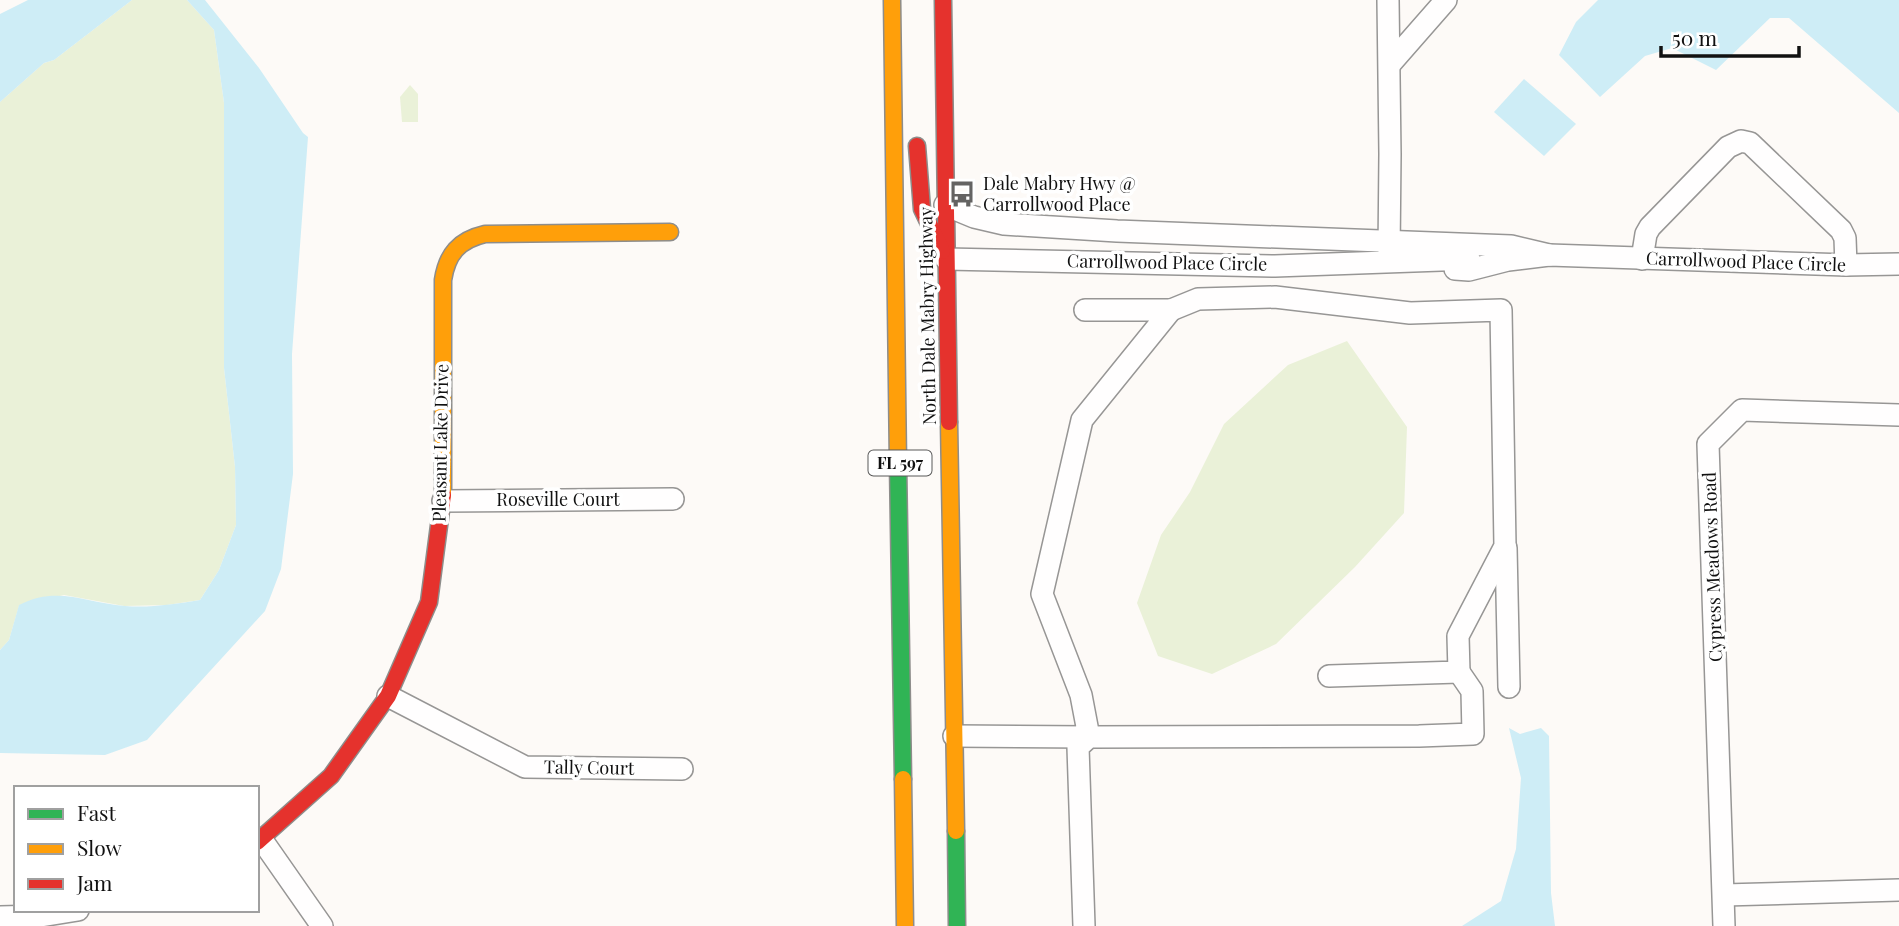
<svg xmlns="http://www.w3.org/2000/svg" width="1899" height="926" viewBox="0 0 1899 926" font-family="'Playfair Display',serif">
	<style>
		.green { fill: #eaf1d8 }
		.water { fill: #ceedf6 }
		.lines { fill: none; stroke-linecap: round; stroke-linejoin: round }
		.street-casing { stroke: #979695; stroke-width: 24 }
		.fast-casing { stroke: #8e8d8b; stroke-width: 19 }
		.slow-casing { stroke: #8e8d8b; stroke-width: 19 }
		.jam-casing { stroke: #8e8d8b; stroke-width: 19 }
		.street { stroke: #fffefe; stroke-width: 21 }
		.fast { stroke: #30b455; stroke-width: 16 }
		.slow { stroke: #ff9f0a; stroke-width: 16 }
		.jam { stroke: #e5322d; stroke-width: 16 }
		.labels { text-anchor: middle; stroke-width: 7; stroke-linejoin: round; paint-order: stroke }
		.shield { fill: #fff; stroke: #585858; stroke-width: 2 }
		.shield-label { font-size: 16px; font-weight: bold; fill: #111 }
		.poi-label { font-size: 18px; fill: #111; stroke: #fff; text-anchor: start }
		.street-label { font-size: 18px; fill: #111; stroke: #fff }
	</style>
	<rect width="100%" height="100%" fill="#fdfaf7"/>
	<g class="green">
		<polygon points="132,0 187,0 214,30 224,103 224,368 235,467 236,525 219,570 200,600 167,605 124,606 64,595 19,606 9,640 0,650 0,102 44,63 54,60"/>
		<polygon points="410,85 418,94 418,122 402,122 400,97"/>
		<polygon points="1347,341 1407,427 1404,513 1355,567 1276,644 1212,674 1158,656 1137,603 1161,535 1190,492 1224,424 1288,365"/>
	</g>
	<g class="water">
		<polygon points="28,0 132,0 54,60 44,63 0,102 0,14"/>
		<path d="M 187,0 L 205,0 L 259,68 L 303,133 L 308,137 L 292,354 L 293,474 L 281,569 L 265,611 L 147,740 L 105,755 L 0,753 L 0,650 L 9,640 L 19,605 C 57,585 87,603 125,606 C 150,608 175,604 200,600 L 219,570 L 236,525 L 235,467 L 224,368 L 224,103 L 214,30 Z"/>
		<polygon points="1598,0 1899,0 1899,113 1789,18 1770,18 1716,70 1672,48 1645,56 1600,97 1559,55 1576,22"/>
		<polygon points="1524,79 1576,124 1544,156 1494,112"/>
		<polygon points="1509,728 1520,734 1541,728 1549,736 1551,893 1555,926 1462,926 1501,901 1516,849 1521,778"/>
	</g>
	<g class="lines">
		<g class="street-casing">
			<g id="street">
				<polyline points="1388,0 1390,154 1389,253"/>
				<polyline points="1390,64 1446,0"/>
				<polyline points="945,205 974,217 1004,224 1117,231 1511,246 1549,255"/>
				<polyline points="946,259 1275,266 1469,259"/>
				<polyline points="1642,259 1646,234 1650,227 1728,147 1741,141 1750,143 1841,230 1845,238 1846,265"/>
				<polyline points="1455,269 1469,270 1508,260 1549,255 1846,265 1899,264"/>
				<polyline points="1171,310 1198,299 1275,297 1410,313 1501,310 1505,546 1458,636 1459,672 1329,676"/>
				<polyline points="443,501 673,499"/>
				<polyline points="1506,548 1509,687"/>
				<polyline points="388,696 525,767 682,769"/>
				<polyline points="954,736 1089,737 1081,695 1042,594 1082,420 1171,310 1085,310"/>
				<polyline points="262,840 322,926"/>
				<polyline points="1724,895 1899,890"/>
				<polyline points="0,917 40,916 78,910"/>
				<polyline points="1084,926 1078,747 1089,737 1419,736 1473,734 1472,691 1459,672"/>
				<polyline points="1724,926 1708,444 1742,410 1899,415"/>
			</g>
		</g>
		<g class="fast-casing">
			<g id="fast">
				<polyline points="898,463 903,779"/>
				<polyline points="956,831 957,926"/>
			</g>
		</g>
		<g class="slow-casing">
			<g id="slow">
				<polyline points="892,0 898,463"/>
				<polyline points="949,422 956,831"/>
				<path d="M 443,495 L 443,280 C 447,254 459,240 485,234 L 670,232"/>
				<polyline points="903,779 905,926"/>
			</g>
		</g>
		<g class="jam-casing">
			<g id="jam">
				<polyline points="943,0 949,422"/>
				<polyline points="917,146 922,209 942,251"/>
				<polyline points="257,842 331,776 388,696 429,602 443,495"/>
			</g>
		</g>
		<use href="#street" class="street"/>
		<use href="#fast" class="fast"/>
		<use href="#slow" class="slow"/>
		<use href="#jam" class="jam"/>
	</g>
	<defs>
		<g id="bus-bare" transform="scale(2.1)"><path d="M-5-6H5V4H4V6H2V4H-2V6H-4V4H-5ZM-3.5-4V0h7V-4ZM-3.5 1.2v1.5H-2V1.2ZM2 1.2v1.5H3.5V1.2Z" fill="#646362" stroke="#fff" stroke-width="2.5" paint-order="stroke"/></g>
	</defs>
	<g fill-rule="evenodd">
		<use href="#bus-bare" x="962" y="194"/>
	</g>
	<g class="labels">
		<rect class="shield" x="868.5" y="450.5" width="63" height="25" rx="5"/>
		<g class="shield-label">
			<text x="900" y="469">FL 597</text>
		</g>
		<g class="poi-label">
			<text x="983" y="190">Dale Mabry Hwy @<tspan x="983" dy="21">Carrollwood Place</tspan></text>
		</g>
		<g class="street-label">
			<text transform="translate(1746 262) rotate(2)" y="6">Carrollwood Place Circle</text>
			<text transform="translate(1167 263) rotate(1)" y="6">Carrollwood Place Circle</text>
			<text transform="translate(928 316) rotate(-91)" y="6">North Dale Mabry Highway</text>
			<text transform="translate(441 443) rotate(-89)" y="6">Pleasant Lake Drive</text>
			<text x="558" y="506">Roseville Court</text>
			<text transform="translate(1713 567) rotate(-92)" y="6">Cypress Meadows Road</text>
			<text transform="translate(589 768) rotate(1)" y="6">Tally Court</text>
		</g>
	</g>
	<rect x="14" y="786" width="245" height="126" fill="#ffffff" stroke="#a0a0a0" stroke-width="2"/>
	<rect x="28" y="809" width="35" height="10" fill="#30b455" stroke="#a0a0a0" stroke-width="2"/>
	<text x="77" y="821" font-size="21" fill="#111111">Fast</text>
	<rect x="28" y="844" width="35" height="10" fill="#ff9f0a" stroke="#a0a0a0" stroke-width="2"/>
	<text x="77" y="856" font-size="21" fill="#111111">Slow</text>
	<rect x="28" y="879" width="35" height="10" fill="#e5322d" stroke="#a0a0a0" stroke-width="2"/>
	<text x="77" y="891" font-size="21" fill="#111111">Jam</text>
	<path d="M1661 46v10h138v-10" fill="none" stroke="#111111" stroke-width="3.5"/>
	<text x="1672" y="46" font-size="21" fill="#111111" stroke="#ffffff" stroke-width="5" paint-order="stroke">50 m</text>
</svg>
